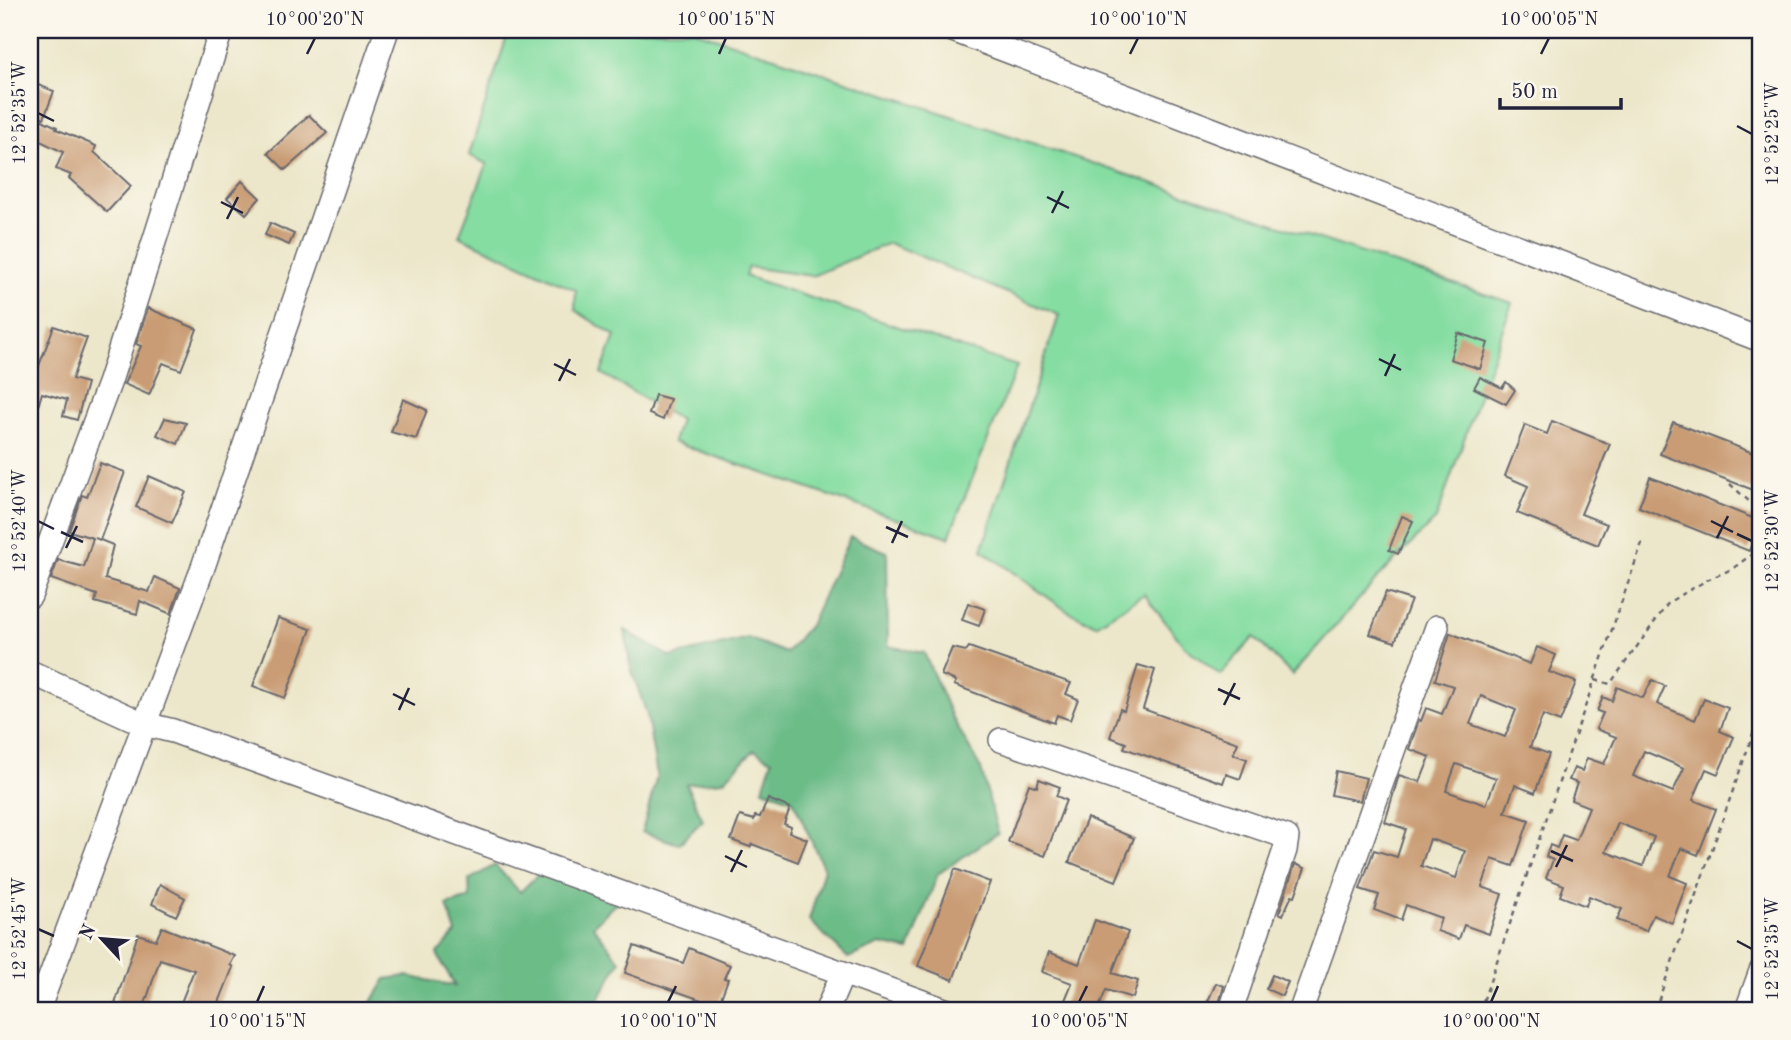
<svg xmlns="http://www.w3.org/2000/svg" width="1791" height="1040" viewBox="0 0 1791 1040" font-family="'Old Standard TT',serif">
	<style>
		.green { fill: #85dda2; stroke: #54806e; stroke-width: 2 }
		.forest { fill: #6cbc88; stroke: #476f62; stroke-width: 2 }
		.building { fill: #c99c74; fill-rule: evenodd }
		.lines { fill: none; stroke-linecap: round; stroke-linejoin: round }
		.minor-casing { stroke: #69676d; stroke-width: 26 }
		.path { stroke: #69676d; stroke-width: 2.5; stroke-dasharray: 5 5; stroke-linecap: butt }
		.minor { stroke: #fff; stroke-width: 23 }
		.ticks { fill: none; stroke: #22223b; stroke-width: 2.5 }
		.neatline { fill: none; stroke: #22223b; stroke-width: 2.5 }
		.ticks-label { font-size: 18px; text-anchor: middle; fill: #22223b }
	</style>
	<rect width="100%" height="100%" fill="#fbf7ec"/>
	<filter id="ink" filterUnits="userSpaceOnUse"><feTurbulence type="fractalNoise" baseFrequency=".0143" numOctaves="2"/><feDisplacementMap in="SourceGraphic" scale="14" xChannelSelector="R" yChannelSelector="G"/><feConvolveMatrix kernelMatrix="1 2 1 2 8 2 1 2 1" color-interpolation-filters="sRGB"/></filter>
	<filter id="wash" filterUnits="userSpaceOnUse"><feTurbulence type="fractalNoise" baseFrequency=".00686" numOctaves="4" result="noise"/><feDisplacementMap in="SourceGraphic" scale="28" xChannelSelector="R" yChannelSelector="G"/><feGaussianBlur stdDeviation="1.57" result="paint"/><feColorMatrix in="noise" values="0 0 0 0 0 0 0 0 0 0 0 0 0 0 0 0 0 1.4 0 .05"/><feComposite in="paint" operator="in"/></filter>
	<g filter="url(#wash)">
		<rect width="100%" height="100%" fill="#ece7ca"/>
		<polygon class="green" points="509,30 693,30 1512,303 1436,519 1384,571 1292,675 1254,637 1220,675 1184,646 1144,594 1096,625 1067,611 982,550 1059,315 889,243 812,276 748,267 745,276 1017,366 949,537 673,442 680,420 601,373 615,336 575,310 576,290 459,236 487,164 469,155"/>
		<g class="forest">
			<polygon points="850,537 887,552 888,646 924,653 952,717 981,769 998,833 938,874 909,950 880,944 848,958 809,920 824,869 793,800 763,789 772,760 754,750 723,781 686,784 703,820 679,844 642,832 657,776 647,715 630,665 625,630 670,657 748,638 786,653 811,623"/>
			<polygon points="554,859 618,901 593,926 620,961 593,1010 561,1010 549,1006 547,1010 367,1010 386,979 407,976 455,986 437,954 456,933 447,905 470,898 469,880 495,865 520,892"/>
		</g>
		<g id="blocks">
			<g class="building">
				<polygon points="30,82 54,91 44,118 30,112"/>
				<polygon points="309,115 327,133 285,170 268,153"/>
				<polygon points="40,119 57,127 56,129 96,146 94,152 131,186 107,212 69,178 71,175 56,169 63,152 32,137"/>
				<polygon points="242,181 260,198 246,214 227,198"/>
				<polygon points="270,223 294,234 289,245 265,235"/>
				<polygon points="148,308 197,329 181,370 163,363 149,395 124,384 141,346 136,344"/>
				<polygon points="54,326 87,338 72,379 87,383 77,420 63,416 67,400 42,393 33,423 30,423 30,378 34,379"/>
				<polygon points="1458,333 1488,343 1480,369 1450,359"/>
				<polygon points="1480,377 1502,388 1506,382 1515,390 1506,404 1474,388"/>
				<polygon points="655,395 670,399 663,420 649,414"/>
				<polygon points="403,399 427,410 416,439 391,432"/>
				<polygon points="165,418 186,423 178,444 157,435"/>
				<polygon points="1552,421 1610,444 1581,514 1607,524 1598,545 1517,513 1528,486 1505,476 1525,425 1547,434"/>
				<polygon points="1673,422 1761,456 1761,493 1660,454"/>
				<polygon points="100,463 125,472 100,540 95,538 113,545 105,579 149,592 155,577 180,588 171,614 140,601 137,614 95,602 97,595 51,579 58,560 84,567 93,538 69,531 82,495 87,497"/>
				<polygon points="149,476 186,492 172,523 136,507"/>
				<polygon points="1650,477 1760,521 1749,551 1639,507"/>
				<polygon points="1402,516 1413,521 1398,554 1389,550"/>
				<polygon points="1386,592 1411,600 1395,642 1370,634"/>
				<polygon points="968,603 985,609 979,626 962,620"/>
				<polygon points="278,618 311,629 285,698 253,686"/>
				<path d="M 1450,633 L 1530,664 L 1537,647 L 1556,655 L 1549,672 L 1576,682 L 1560,722 L 1543,715 L 1530,747 L 1549,754 L 1535,793 L 1515,785 L 1505,812 L 1529,820 L 1513,866 L 1492,859 L 1482,887 L 1502,894 L 1489,934 L 1464,925 L 1459,939 L 1437,931 L 1441,918 L 1406,905 L 1401,920 L 1374,910 L 1379,895 L 1360,889 L 1374,850 L 1397,857 L 1406,829 L 1385,822 L 1399,775 L 1420,782 L 1430,757 L 1409,749 L 1419,720 L 1421,721 L 1426,708 L 1442,714 L 1453,686 L 1435,680 ZM 1481,696 L 1516,710 L 1505,737 L 1470,724 ZM 1456,764 L 1496,778 L 1486,805 L 1446,791 ZM 1430,839 L 1465,851 L 1456,878 L 1421,866 Z"/>
				<polygon points="969,647 1071,683 1066,694 1078,699 1070,720 1057,715 1054,723 954,685 956,681 941,675 952,648 966,651"/>
				<polygon points="1138,665 1155,670 1143,709 1238,743 1233,754 1247,759 1240,779 1226,774 1223,783 1124,748 1126,743 1110,737 1120,709 1124,711"/>
				<path d="M 1652,680 L 1665,686 L 1657,704 L 1695,720 L 1704,699 L 1728,708 L 1720,731 L 1734,737 L 1718,774 L 1706,769 L 1693,800 L 1716,809 L 1698,855 L 1681,848 L 1670,876 L 1687,883 L 1672,923 L 1653,915 L 1646,931 L 1617,920 L 1622,909 L 1589,896 L 1586,906 L 1560,896 L 1564,885 L 1546,878 L 1553,860 L 1546,857 L 1550,845 L 1557,848 L 1562,835 L 1576,840 L 1589,807 L 1571,800 L 1577,783 L 1569,780 L 1574,768 L 1582,771 L 1587,758 L 1604,764 L 1616,737 L 1596,729 L 1603,713 L 1597,711 L 1603,697 L 1612,701 L 1617,687 L 1643,698 ZM 1644,751 L 1684,768 L 1673,792 L 1633,776 ZM 1618,823 L 1654,837 L 1643,866 L 1606,852 Z"/>
				<polygon points="1336,771 1366,778 1360,801 1331,795"/>
				<polygon points="1039,779 1060,787 1056,796 1066,800 1045,856 1008,842 1029,784 1037,787"/>
				<polygon points="768,799 790,808 784,824 791,827 789,832 807,839 798,862 752,844 750,847 731,840 740,816 754,820 755,816 760,817"/>
				<polygon points="1087,818 1134,838 1116,881 1069,862"/>
				<polygon points="1295,864 1305,868 1295,896 1292,895 1283,915 1279,913"/>
				<polygon points="955,869 990,882 953,980 918,966"/>
				<polygon points="160,884 185,898 176,916 152,904"/>
				<polygon points="1095,920 1128,932 1112,973 1138,981 1133,998 1106,990 1098,1010 1061,1010 1072,983 1042,972 1049,952 1079,964"/>
				<polygon points="162,927 235,956 230,965 233,967 216,1010 178,1010 194,970 160,959 143,1010 134,1010 115,1004 138,934 156,940"/>
				<polygon points="634,946 683,963 689,948 730,965 724,978 728,979 718,1006 625,973"/>
				<polygon points="1272,975 1288,982 1282,996 1266,989"/>
				<polygon points="1216,983 1224,986 1217,1010 1204,1010"/>
			</g>
		</g>
	</g>
	<g filter="url(#ink)">
		<use href="#blocks" fill-opacity="0" stroke="#69676d" stroke-width="2"/>
		<g class="lines">
			<g class="minor-casing">
				<g id="minor">
					<polyline points="953,30 1761,340"/>
					<polyline points="30,596 110,381 221,30"/>
					<polyline points="30,672 144,724 173,731 945,1010"/>
					<polyline points="1001,740 1287,837 1285,850 1231,1010"/>
					<polyline points="38,1010 202,570 387,30"/>
					<polyline points="827,1010 843,973"/>
					<polyline points="1301,1010 1437,627"/>
					<polyline points="1747,1010 1761,971"/>
				</g>
			</g>
			<g class="path">
				<polyline points="1730,484 1761,512"/>
				<polyline points="1595,680 1610,684 1669,602 1707,580 1732,569 1759,549 1761,545"/>
				<polyline points="1480,1010 1643,540"/>
				<polyline points="1655,1010 1759,717"/>
			</g>
			<use href="#minor" class="minor"/>
		</g>
	</g>
	<path class="ticks" d="M 307,54 L 315,38M 719,54 L 726,38M 1130,54 L 1138,38M 1541,54 L 1549,38M 38,113 L 54,121M 1737,126 L 1752,134M 1047,197 L 1069,208M 221,202 L 243,213M 1052,213 L 1063,191M 227,219 L 238,197M 1379,359 L 1401,370M 554,364 L 576,375M 1385,376 L 1395,354M 559,381 L 570,359M 38,521 L 54,529M 1711,521 L 1733,532M 886,527 L 908,537M 61,532 L 83,542M 1737,534 L 1752,541M 1717,538 L 1728,516M 892,543 L 902,521M 66,548 L 77,526M 1218,689 L 1240,699M 393,694 L 415,705M 1224,705 L 1235,683M 399,710 L 409,688M 1551,851 L 1573,861M 725,856 L 747,867M 1556,867 L 1567,845M 731,872 L 742,850M 38,929 L 54,936M 1737,941 L 1752,949M 257,1002 L 264,986M 668,1002 L 676,986M 1079,1002 L 1087,986M 1491,1002 L 1498,986"/>
	<rect width="1791" height="1040" fill="none" stroke="#fbf7ec" stroke-width="77"/>
	<g transform="translate(102 939) rotate(296)" stroke="#fbf7ec" stroke-width="5" paint-order="stroke">
	<path d="M0-5L12 26L0 18L-12 26Z" fill="#22223b"/>
	<text y="-10" font-size="19" font-weight="bold" text-anchor="middle" fill="#22223b">N</text>
	</g>
	<path d="M1500 98v10h121v-10" fill="none" stroke="#22223b" stroke-width="3.5"/>
	<text x="1511" y="98" font-size="21" fill="#22223b" stroke="#fbf7ec" stroke-width="5" paint-order="stroke">50 m</text>
	<rect x="38" y="38" width="1714" height="964" class="neatline"/>
	<g class="ticks-label">
		<text x="315" y="25">10°00'20"N</text>
		<text x="726" y="25">10°00'15"N</text>
		<text x="1138" y="25">10°00'10"N</text>
		<text x="1549" y="25">10°00'05"N</text>
		<text transform="translate(19 113) rotate(-90)" y="6">12°52'35"W</text>
		<text transform="translate(1772 134) rotate(-90)" y="6">12°52'25"W</text>
		<text transform="translate(19 521) rotate(-90)" y="6">12°52'40"W</text>
		<text transform="translate(1772 541) rotate(-90)" y="6">12°52'30"W</text>
		<text transform="translate(19 929) rotate(-90)" y="6">12°52'45"W</text>
		<text transform="translate(1772 949) rotate(-90)" y="6">12°52'35"W</text>
		<text x="257" y="1027">10°00'15"N</text>
		<text x="668" y="1027">10°00'10"N</text>
		<text x="1079" y="1027">10°00'05"N</text>
		<text x="1491" y="1027">10°00'00"N</text>
	</g>
</svg>
